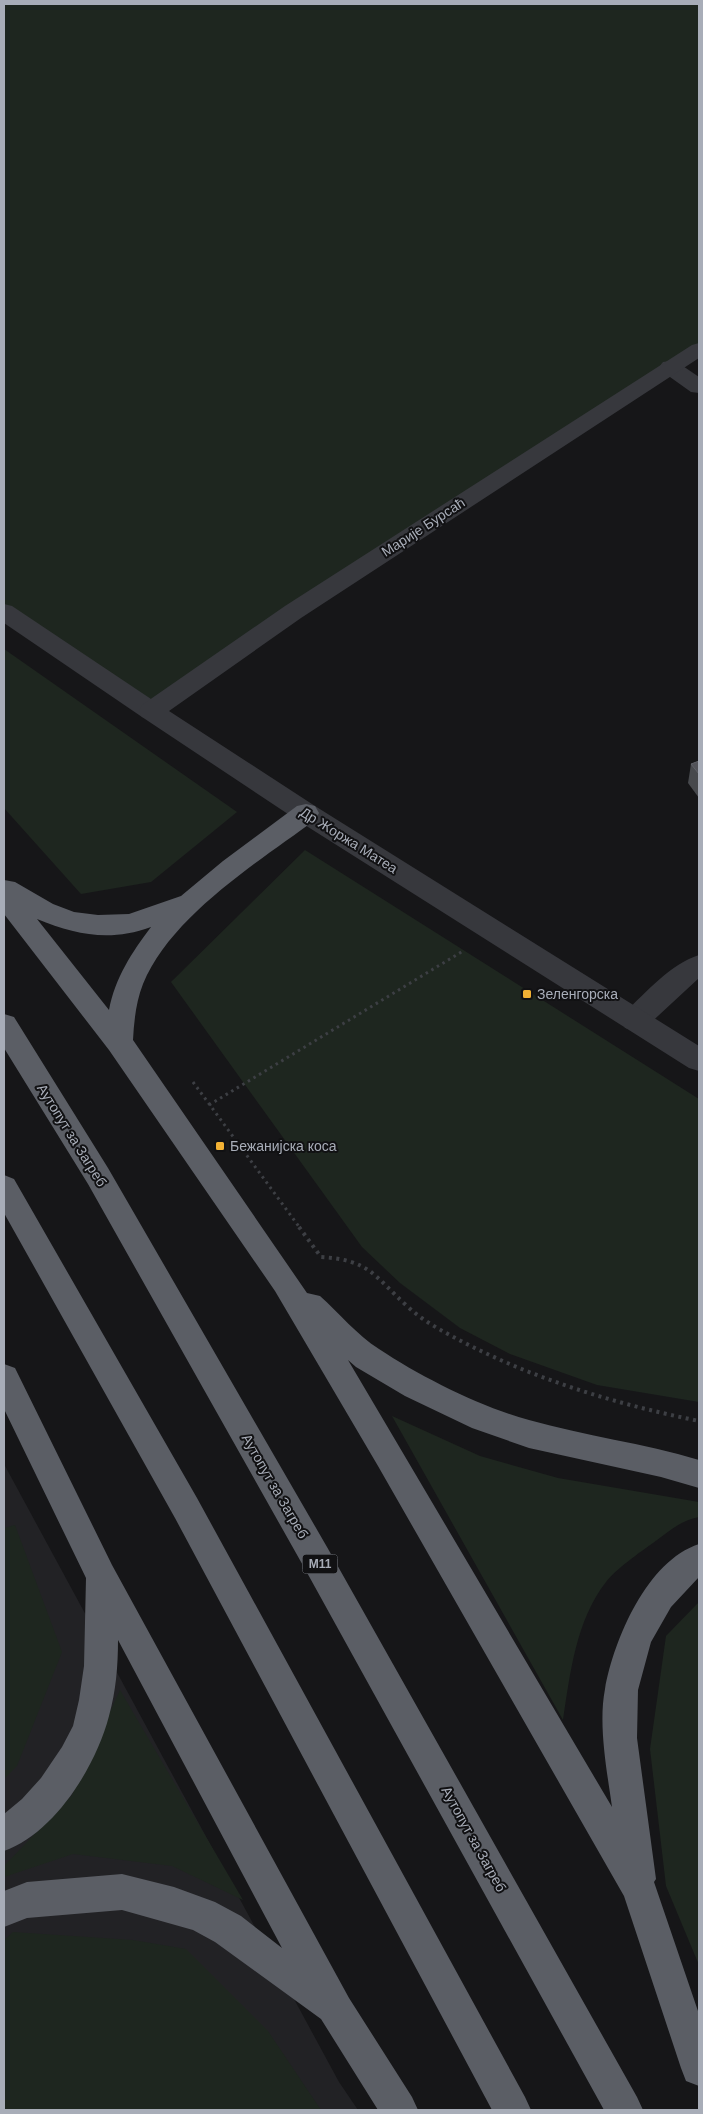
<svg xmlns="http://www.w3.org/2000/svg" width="703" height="2114" viewBox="0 0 703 2114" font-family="Arial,sans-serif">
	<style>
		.built { fill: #222225 }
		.green { fill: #1e261f }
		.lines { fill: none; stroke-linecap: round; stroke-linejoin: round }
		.path-far1 { stroke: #3d3f44; stroke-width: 3; stroke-dasharray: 2.5 4; stroke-linecap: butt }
		.path { stroke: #3d3f44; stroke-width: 4; stroke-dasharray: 3 4.5; stroke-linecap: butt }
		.minor { fill: #37383d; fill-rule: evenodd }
		.tertiary { fill: #37383d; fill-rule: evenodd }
		.trunk { fill: #5b5e65; fill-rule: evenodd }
		.wall { fill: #47494d }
		.building { fill: #525359; stroke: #5f6168 }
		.poi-dot { fill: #f2b134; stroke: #111113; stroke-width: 2 }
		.labels { text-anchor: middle; stroke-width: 4; stroke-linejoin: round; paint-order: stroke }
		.shield { fill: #111113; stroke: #7b7e86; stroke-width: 1 }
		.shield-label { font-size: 12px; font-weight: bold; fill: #a8adb8 }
		.street-label { font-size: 14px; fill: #a8adb8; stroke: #111113 }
		.poi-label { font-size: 14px; fill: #a8adb8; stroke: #111113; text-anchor: start }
	</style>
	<rect width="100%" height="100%" fill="#161618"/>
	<polygon class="built" points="4,1464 339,2082 358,2110 4,2110"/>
	<g class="green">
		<polygon points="4,4 699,4 699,351 542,448 151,711 4,612"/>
		<polygon points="4,649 237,812 151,882 81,894 4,808"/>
		<polygon points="305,850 699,1099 699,1402 597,1385 510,1354 460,1328 400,1283 362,1247 171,982"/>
		<path d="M 392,1416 L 480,1456 L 558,1478 L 699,1502 L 699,1517 C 681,1520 668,1532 653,1543 C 640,1552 615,1570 606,1582 C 576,1620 570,1674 563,1720 Z"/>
		<polygon points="15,1525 62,1652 17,1766 4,1779 4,1528"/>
		<polygon points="699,1602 699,1965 666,1886 650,1749 666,1636"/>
		<polygon points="120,1690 243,1900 172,1866 73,1854 4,1877 4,1866 72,1795"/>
		<polygon points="13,1932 133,1940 186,1949 268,2031 321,2110 4,2110 4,1940"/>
	</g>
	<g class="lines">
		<g class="path-far1">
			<polyline points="193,1082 300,1228"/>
			<polyline points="209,1105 463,951"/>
		</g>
		<path class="path" d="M 299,1227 L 321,1257 C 370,1260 374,1276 407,1306 C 423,1321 442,1331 461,1341 C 536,1380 616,1404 699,1421"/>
		<g class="minor">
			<polygon points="670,361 677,362 699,377 699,393 691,392 663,372 659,367 663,362"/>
			<polygon points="4,604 12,606 160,705 163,711 160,717 151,720 142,717 4,623"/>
			<path d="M 699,955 L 699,978 L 645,1028 L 635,1031 L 625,1028 L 621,1020 L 625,1012 C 647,992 670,964 699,955 Z"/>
		</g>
		<polygon class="tertiary" points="699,343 699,358 301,618 169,711 315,806 699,1046 699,1071 689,1068 297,820 142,717 139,711 142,705 285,606 692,345"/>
		<g class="trunk">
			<path d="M 306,804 L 315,806 L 319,813 L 315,820 C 258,862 171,916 143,984 C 136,1002 134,1021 133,1040 L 307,1293 L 320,1296 C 339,1313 357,1335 379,1349 C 421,1377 481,1407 529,1420 C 585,1436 643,1443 699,1460 L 699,1488 L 661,1477 L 529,1448 L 472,1428 L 405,1396 L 356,1367 L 348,1360 L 612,1807 C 607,1771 598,1725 605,1689 C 614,1639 647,1561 699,1544 L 699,1577 L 671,1607 L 651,1642 L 638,1690 L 637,1738 L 656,1879 L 654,1882 L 699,2014 L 699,2086 L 686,2081 L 681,2068 L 624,1896 L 378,1466 L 275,1291 L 109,1050 L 4,914 L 4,880 L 15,882 L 53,904 L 74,912 L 98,915 L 129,914 L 181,896 L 223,861 L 297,806 ZM 37,919 C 76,935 110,942 151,927 C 132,952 115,978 109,1010 Z"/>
			<polygon points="4,1014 14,1017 108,1168 327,1547 637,2097 643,2110 604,2110 305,1569 88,1184 4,1048"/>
			<polygon points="4,1175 14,1179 197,1498 525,2097 531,2110 492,2110 175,1518 4,1213"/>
			<path d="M 4,1364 L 15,1368 L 112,1565 L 349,1998 L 412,2097 L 418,2110 L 378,2110 L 321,2019 L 215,1942 L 193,1930 L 122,1910 L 27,1918 L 4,1927 L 4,1891 L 27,1882 L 122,1874 L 174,1887 L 215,1902 L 241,1916 L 282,1948 L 118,1640 C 118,1666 116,1691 109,1716 C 96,1766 55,1833 4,1851 L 4,1814 L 22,1799 L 41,1778 L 62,1747 L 73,1726 L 79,1700 L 84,1666 L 86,1578 L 4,1409 Z"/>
		</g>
	</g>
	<polygon class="wall" points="699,761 699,798 688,783 691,764"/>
	<polygon class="building" points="699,761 699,774 691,764"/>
	<g class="poi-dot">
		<rect x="522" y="989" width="10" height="10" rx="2.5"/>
		<rect x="215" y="1141" width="10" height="10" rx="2.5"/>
	</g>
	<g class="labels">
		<rect class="shield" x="302.5" y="1554.5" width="35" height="19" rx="4"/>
		<g class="shield-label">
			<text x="320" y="1568">M11</text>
		</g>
		<g class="street-label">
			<text transform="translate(423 527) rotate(-33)" y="5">Марије Бурсаћ</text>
			<text transform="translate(349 840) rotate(32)" y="5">Др Жоржа Матеа</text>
			<text transform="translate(72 1135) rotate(58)" y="5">Аутопут за Загреб</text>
			<text transform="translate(275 1486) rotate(60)" y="5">Аутопут за Загреб</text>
			<text transform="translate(474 1839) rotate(61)" y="5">Аутопут за Загреб</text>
		</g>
		<g class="poi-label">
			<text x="537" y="999">Зеленгорска</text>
			<text x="230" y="1151">Бежанијска коса</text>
		</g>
	</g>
	<rect width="703" height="2114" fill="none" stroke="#a8adb8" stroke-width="10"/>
</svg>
